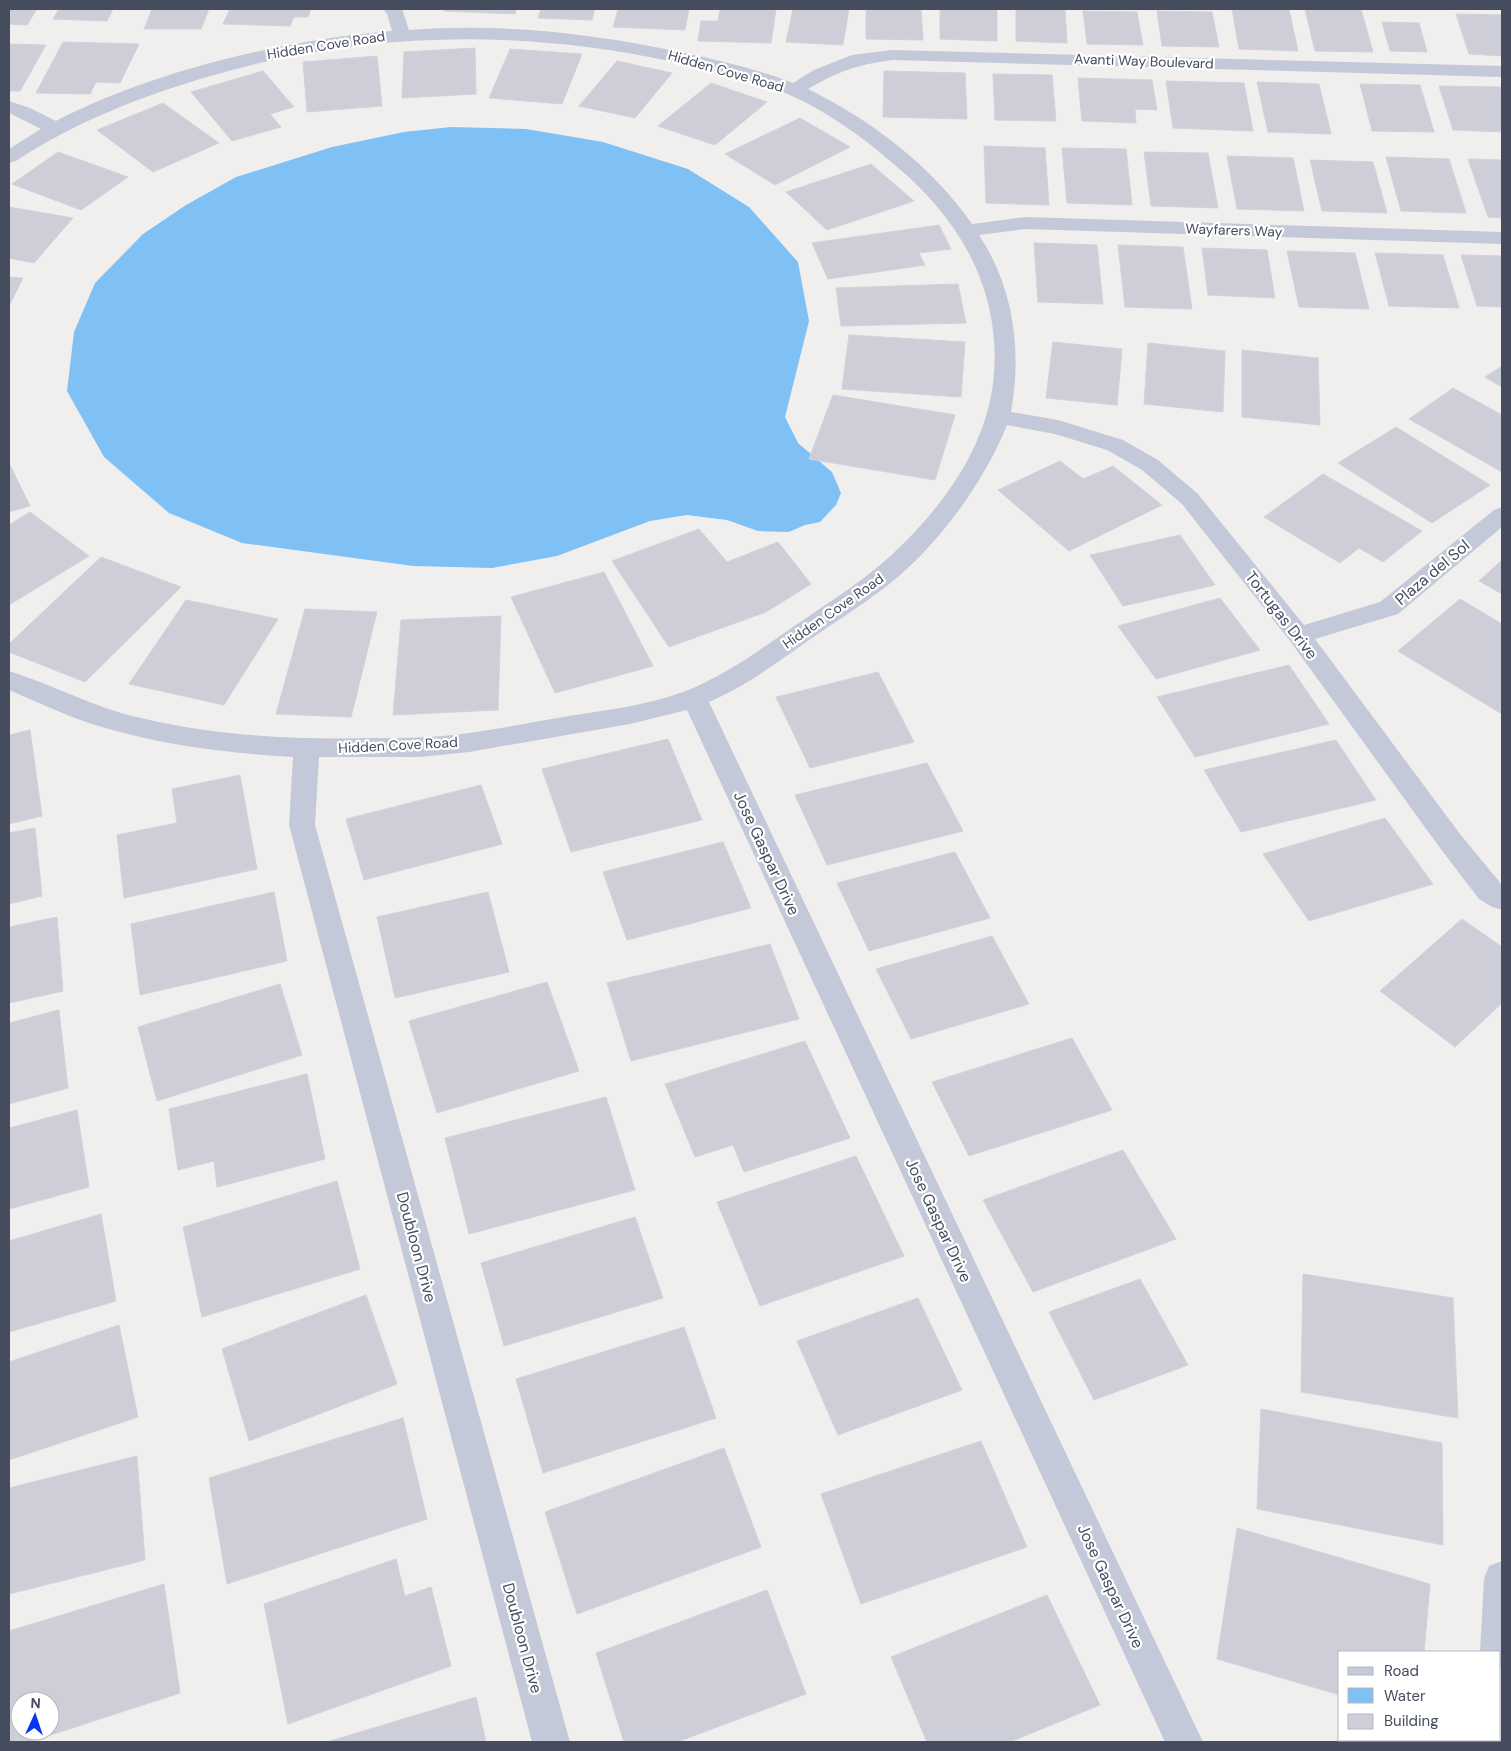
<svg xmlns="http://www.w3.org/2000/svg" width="1511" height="1751" viewBox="0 0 1511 1751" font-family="'DM Sans',sans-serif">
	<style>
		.water { fill: #80c1f5 }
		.building { fill: #cdced7; stroke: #d1d2db; fill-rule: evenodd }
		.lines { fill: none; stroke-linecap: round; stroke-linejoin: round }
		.street { fill: #c3c9d8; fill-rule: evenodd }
		.labels { text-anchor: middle; stroke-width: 4.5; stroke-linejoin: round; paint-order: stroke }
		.far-street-label { font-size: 14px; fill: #444c5e; stroke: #fff }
		.street-label { font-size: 16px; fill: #444c5e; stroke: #fff }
	</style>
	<rect width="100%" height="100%" fill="#f1efee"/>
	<polygon class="water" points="451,127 526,129 603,142 688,169 749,207 798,262 809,321 785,417 798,443 832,472 841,493 836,505 820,522 805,525 789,532 758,531 727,520 687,515 650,521 557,556 492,568 413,566 242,543 169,513 104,457 67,391 74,332 95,283 143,234 186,205 236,177 332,147 404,132"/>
	<g class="building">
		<polygon points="9,9 37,9 27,25 9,24"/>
		<polygon points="59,9 113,9 107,21 53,19"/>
		<polygon points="152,9 209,9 201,29 144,29"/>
		<polygon points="230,9 311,9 308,17 294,17 290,26 223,24"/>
		<polygon points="445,9 516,9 515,14 444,11"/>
		<polygon points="541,9 595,9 592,20 538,18"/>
		<polygon points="618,9 689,9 685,30 613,27"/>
		<polygon points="720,9 776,9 771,43 698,41 701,21 718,21"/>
		<polygon points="793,9 849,9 843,45 786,42"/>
		<polygon points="866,9 921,9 923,40 866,39"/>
		<polygon points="940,9 997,9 997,41 940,39"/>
		<polygon points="1016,9 1065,9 1067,43 1016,41"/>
		<polygon points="1232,9 1289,9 1298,51 1239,49"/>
		<polygon points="1305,9 1361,9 1373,52 1315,51"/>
		<polygon points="1083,11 1137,12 1143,45 1087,44"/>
		<polygon points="1157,11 1212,12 1219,47 1162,46"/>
		<polygon points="1456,14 1502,15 1502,56 1469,54"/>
		<polygon points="1382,22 1419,23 1427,52 1390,51"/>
		<polygon points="63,42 139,44 120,83 96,82 90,94 36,93"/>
		<polygon points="9,44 46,45 20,91 9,91"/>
		<polygon points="475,48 476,94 402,98 404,52"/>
		<polygon points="510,49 582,54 562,104 489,98"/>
		<polygon points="377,56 382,106 307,112 303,62"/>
		<polygon points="617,61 672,73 635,118 579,106"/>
		<polygon points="263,71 294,107 270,114 281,127 232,141 191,92"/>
		<polygon points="884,71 965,73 967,119 883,117"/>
		<polygon points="993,74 1052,75 1056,121 995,120"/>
		<polygon points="1078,78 1152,80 1157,110 1135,109 1136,123 1082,121"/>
		<polygon points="1166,81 1244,83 1253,131 1173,128"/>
		<polygon points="1257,82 1319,84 1331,134 1268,132"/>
		<polygon points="711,83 767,102 715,145 658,126"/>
		<polygon points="1360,84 1420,85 1434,132 1372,131"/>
		<polygon points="1439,86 1501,87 1502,132 1453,130"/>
		<polygon points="163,103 219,143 153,172 97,130"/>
		<polygon points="800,118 850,147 775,185 725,154"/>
		<polygon points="984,146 1045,148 1049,205 986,203"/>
		<polygon points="1062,148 1126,149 1132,205 1067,203"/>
		<polygon points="58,152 128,177 81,210 12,184"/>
		<polygon points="1144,152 1208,153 1218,208 1151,206"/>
		<polygon points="1227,156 1293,158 1304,211 1237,209"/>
		<polygon points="1386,157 1449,159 1466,213 1401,211"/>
		<polygon points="1468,159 1502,160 1502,218 1488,217"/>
		<polygon points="1310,160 1373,162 1387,213 1322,211"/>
		<polygon points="871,164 914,201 827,230 786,192"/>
		<polygon points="9,207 73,218 34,263 9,258"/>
		<polygon points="939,225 951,249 919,253 925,265 828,279 812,243"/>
		<polygon points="1034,243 1097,245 1103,304 1038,302"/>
		<polygon points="1118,245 1183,247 1192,309 1125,307"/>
		<polygon points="1202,248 1267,250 1275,298 1208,295"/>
		<polygon points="1287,251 1355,253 1369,309 1299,307"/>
		<polygon points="1375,253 1443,255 1459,308 1389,306"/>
		<polygon points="1461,255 1502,256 1502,307 1477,306"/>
		<polygon points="9,277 23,278 9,306"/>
		<polygon points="958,284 966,323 841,326 836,288"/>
		<polygon points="849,335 965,342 961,397 842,389"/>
		<polygon points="1053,342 1122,349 1117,405 1046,398"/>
		<polygon points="1148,343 1225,351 1223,412 1144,404"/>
		<polygon points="1242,350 1318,358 1320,425 1242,417"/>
		<polygon points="1502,366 1502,387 1485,377"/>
		<polygon points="1453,388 1502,415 1502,472 1409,419"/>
		<polygon points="833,395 955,415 935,480 809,459"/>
		<polygon points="1396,427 1490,485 1432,523 1338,463"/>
		<polygon points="1060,461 1083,479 1113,466 1162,505 1069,551 998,490"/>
		<polygon points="9,463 30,506 9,512"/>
		<polygon points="1323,474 1422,531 1383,562 1359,548 1340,563 1264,517"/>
		<polygon points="30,512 89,556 9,605 9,525"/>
		<polygon points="699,529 727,562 778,542 811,584 766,612 669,647 612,561"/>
		<polygon points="1180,535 1215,585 1123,606 1090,555"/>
		<polygon points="101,557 181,587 85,682 9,652 9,644"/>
		<polygon points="1502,560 1502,594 1479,581"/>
		<polygon points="604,572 653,666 555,693 511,597"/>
		<polygon points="1220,598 1260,650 1156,679 1118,626"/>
		<polygon points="1460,599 1502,624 1502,714 1398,651"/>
		<polygon points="186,600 278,619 224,705 129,684"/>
		<polygon points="305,609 377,612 351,717 276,714"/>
		<polygon points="501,616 498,710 393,715 401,620"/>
		<polygon points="1289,665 1329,724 1195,757 1157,697"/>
		<polygon points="878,672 914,742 810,768 776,697"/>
		<polygon points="30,730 42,816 9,824 9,735"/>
		<polygon points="668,739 702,820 571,852 542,769"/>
		<polygon points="1336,740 1376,800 1241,832 1204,770"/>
		<polygon points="927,763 963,831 827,865 795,795"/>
		<polygon points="240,775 257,869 124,898 117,835 177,823 172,789"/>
		<polygon points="481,785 502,844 364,880 346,819"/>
		<polygon points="1385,818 1433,884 1309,921 1263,854"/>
		<polygon points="35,828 42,896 9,904 9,833"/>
		<polygon points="723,842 751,908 627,940 603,872"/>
		<polygon points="955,852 990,918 869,951 837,883"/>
		<polygon points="274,892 287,961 140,995 131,924"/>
		<polygon points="488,892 509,972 395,998 377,917"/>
		<polygon points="57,917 63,991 9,1003 9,927"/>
		<polygon points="1462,919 1502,947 1502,1003 1455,1047 1380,991"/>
		<polygon points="992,936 1029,1004 911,1039 876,969"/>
		<polygon points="770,944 799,1019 631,1061 607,983"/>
		<polygon points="547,982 579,1071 437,1113 409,1021"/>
		<polygon points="280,984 302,1055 157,1101 138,1027"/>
		<polygon points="59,1010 68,1088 9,1104 9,1023"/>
		<polygon points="1072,1038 1112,1110 969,1156 932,1082"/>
		<polygon points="805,1041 850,1138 744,1172 733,1145 695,1157 665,1084"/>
		<polygon points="307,1074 325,1159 217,1187 214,1161 178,1170 169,1109"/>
		<polygon points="606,1097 635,1190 469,1234 445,1138"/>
		<polygon points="77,1110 89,1187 9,1209 9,1128"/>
		<polygon points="1123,1150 1176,1239 1033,1292 983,1200"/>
		<polygon points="856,1156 904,1256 760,1306 717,1202"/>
		<polygon points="337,1181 360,1269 202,1317 183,1227"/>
		<polygon points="101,1214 116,1301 9,1332 9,1241"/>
		<polygon points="635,1217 663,1298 504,1346 481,1263"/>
		<polygon points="1303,1274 1453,1298 1458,1418 1301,1392"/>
		<polygon points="1140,1279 1188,1365 1094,1400 1049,1312"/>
		<polygon points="366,1295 397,1384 249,1441 222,1349"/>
		<polygon points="918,1298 962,1390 838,1435 797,1341"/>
		<polygon points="119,1325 138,1417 9,1460 9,1362"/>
		<polygon points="684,1327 716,1418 543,1473 516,1379"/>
		<polygon points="1261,1409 1442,1443 1443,1545 1257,1509"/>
		<polygon points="403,1418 427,1519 227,1584 209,1478"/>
		<polygon points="981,1441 1027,1547 861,1604 821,1494"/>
		<polygon points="724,1448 761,1547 577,1614 545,1512"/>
		<polygon points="137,1456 145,1560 9,1594 9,1488"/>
		<polygon points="1237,1528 1430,1584 1424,1652 1340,1652 1340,1695 1217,1659"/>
		<polygon points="396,1559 405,1596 431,1587 451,1666 288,1724 264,1604"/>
		<path d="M 164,1584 L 180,1693 L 29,1742 L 9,1742 L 9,1631 ZM 20,1701 L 50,1701 L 50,1731 L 20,1731 Z"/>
		<polygon points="767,1590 806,1694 677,1742 624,1742 596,1653"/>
		<polygon points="1047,1595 1100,1705 1010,1742 927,1742 891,1657"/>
		<polygon points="476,1697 486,1742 327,1742"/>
	</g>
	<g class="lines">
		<g class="street">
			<path d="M 383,9 L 402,9 L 409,30 C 500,23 591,33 680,52 C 718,60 757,69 793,83 L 814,70 L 852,55 L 892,50 L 1502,66 L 1502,77 L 892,60 C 857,65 839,71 808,89 C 871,120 932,166 972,224 L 1026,217 L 1502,232 L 1502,244 L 1026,229 L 979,235 C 1014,288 1022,351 1011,412 L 1058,420 L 1123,440 L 1158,460 L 1198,494 L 1304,625 L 1380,602 L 1494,510 L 1502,507 L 1502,527 L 1398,614 L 1315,639 L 1460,834 L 1502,885 L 1502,910 L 1492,907 L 1479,899 L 1440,848 L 1290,641 L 1182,504 L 1142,470 L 1107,450 L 1055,434 L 1007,425 C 985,480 943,538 899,576 C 872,599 841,618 812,638 C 779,661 747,686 709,702 L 1203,1742 L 1165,1742 L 687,710 L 630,724 L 469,752 L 420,757 L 319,757 L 315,825 L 570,1742 L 532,1742 L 289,825 L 293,757 C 222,753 153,744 86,722 C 60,713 35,701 9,690 L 9,671 C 54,685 95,708 141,718 C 216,736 295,740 373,738 C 396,738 419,738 443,736 C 485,732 527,723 569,716 C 608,710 647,705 683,692 C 723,677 758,651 793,627 C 832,600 872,576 905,542 C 968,478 1009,405 990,312 C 977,249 938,200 889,160 C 860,135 827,112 792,96 C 753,78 710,70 669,61 C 516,28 358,32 207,77 C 140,97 75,122 16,161 L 9,163 L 9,149 L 41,129 L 9,113 L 9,101 L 30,108 L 56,121 C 152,71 283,40 392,31 L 387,14 Z"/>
			<polygon points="1502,1561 1502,1668 1500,1669 1500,1652 1480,1652 1484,1579 1489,1566"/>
			<polygon points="1461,1740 1499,1740 1498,1742 1460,1742"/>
		</g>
	</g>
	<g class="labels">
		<g class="far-street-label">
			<text transform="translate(326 45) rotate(-9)" y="5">Hidden Cove Road</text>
			<text transform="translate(1144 61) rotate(2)" y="5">Avanti Way Boulevard</text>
			<text transform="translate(726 71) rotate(16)" y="5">Hidden Cove Road</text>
			<text transform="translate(1234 230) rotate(2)" y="5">Wayfarers Way</text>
			<text transform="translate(833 611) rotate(-35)" y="5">Hidden Cove Road</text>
			<text transform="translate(398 745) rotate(-3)" y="5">Hidden Cove Road</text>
		</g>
		<g class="street-label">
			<text transform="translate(1432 572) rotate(-40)" y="6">Plaza del Sol</text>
			<text transform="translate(1282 615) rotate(52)" y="6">Tortugas Drive</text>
			<text transform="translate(767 853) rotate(65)" y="6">Jose Gaspar Drive</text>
			<text transform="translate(939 1220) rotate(65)" y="6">Jose Gaspar Drive</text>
			<text transform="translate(417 1247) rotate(75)" y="6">Doubloon Drive</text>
			<text transform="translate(1111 1586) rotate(65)" y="6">Jose Gaspar Drive</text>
			<text transform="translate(523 1638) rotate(75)" y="6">Doubloon Drive</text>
		</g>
	</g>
	<rect width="1511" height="1751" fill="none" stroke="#444c5e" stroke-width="20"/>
	<rect x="1338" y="1651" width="162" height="90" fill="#ffffff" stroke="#b4b7bf"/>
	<rect x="1348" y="1667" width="25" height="8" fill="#c3c9d8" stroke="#b4b7bf"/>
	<text x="1384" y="1676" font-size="15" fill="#444c5e">Road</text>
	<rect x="1348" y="1688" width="25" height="15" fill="#80c1f5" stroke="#b4b7bf"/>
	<text x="1384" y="1701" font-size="15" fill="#444c5e">Water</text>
	<rect x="1348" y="1714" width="25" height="15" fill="#cdced7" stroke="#b4b7bf"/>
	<text x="1384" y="1726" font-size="15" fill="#444c5e">Building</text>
	<g transform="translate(35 1716) rotate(3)"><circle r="24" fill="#ffffff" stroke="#b4b7bf"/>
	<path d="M0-4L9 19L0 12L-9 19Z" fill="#0635f3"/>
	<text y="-8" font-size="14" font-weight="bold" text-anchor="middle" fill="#444c5e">N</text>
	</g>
</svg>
